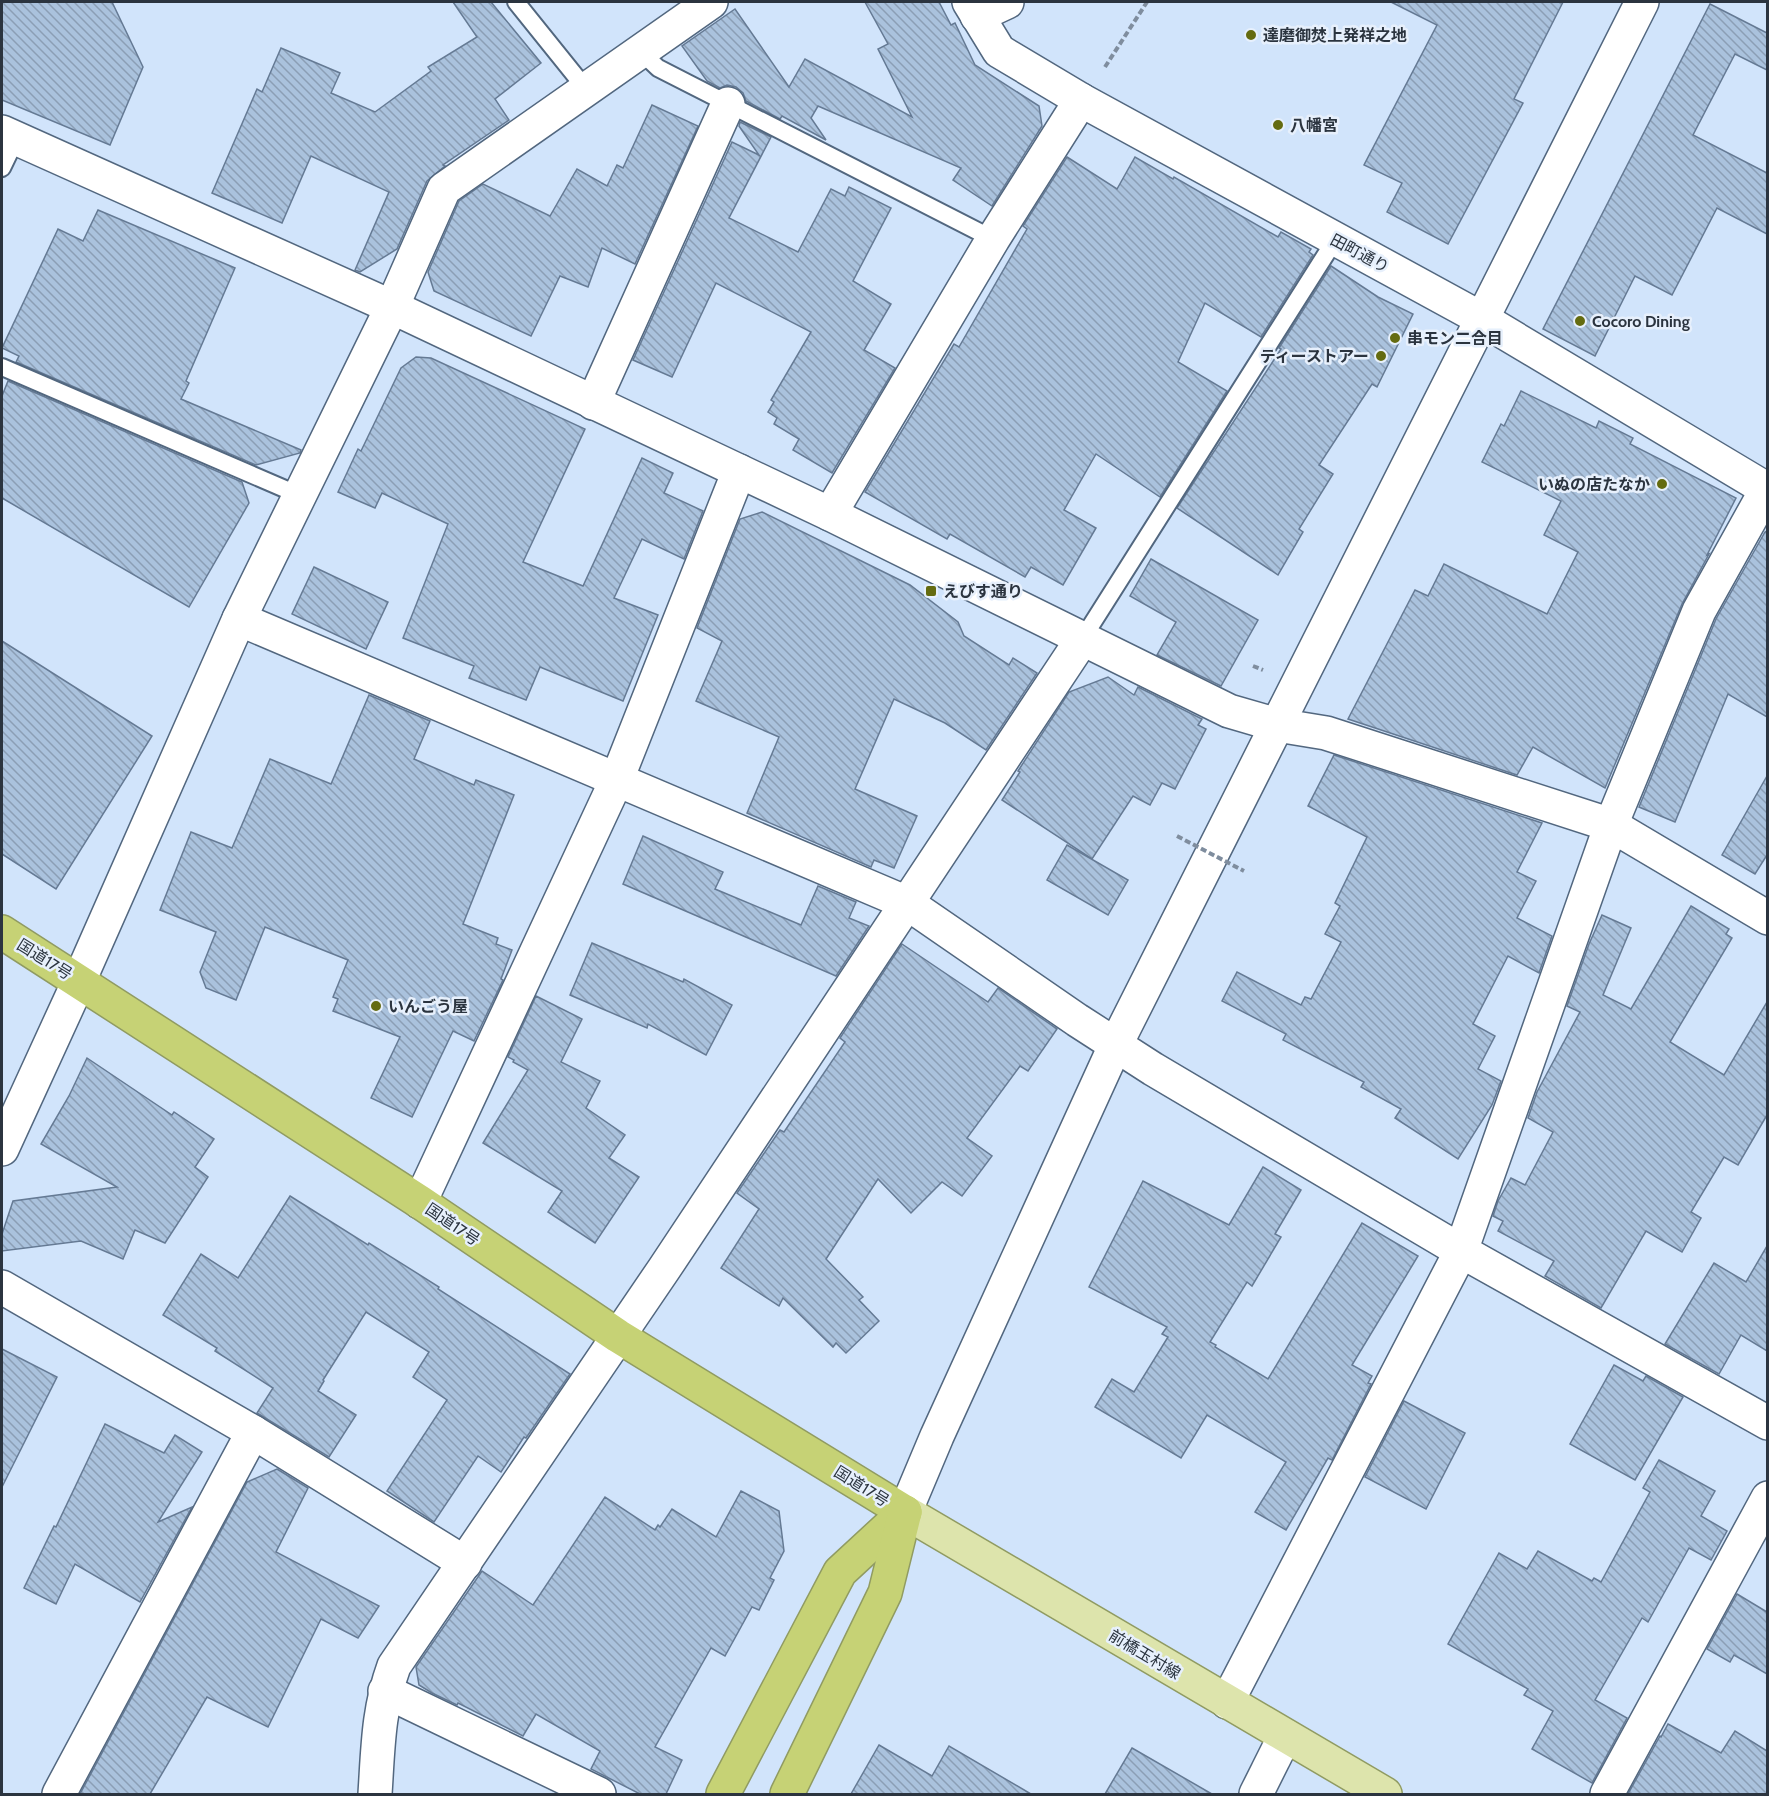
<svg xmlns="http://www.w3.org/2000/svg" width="1769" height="1796" viewBox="0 0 1769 1796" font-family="Cabin,'Noto Sans JP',sans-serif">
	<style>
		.building { fill: url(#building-back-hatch); stroke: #657a94; stroke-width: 1.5 }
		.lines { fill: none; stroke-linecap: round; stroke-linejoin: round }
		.lane-casing { stroke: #52677f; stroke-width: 20 }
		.street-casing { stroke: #52677f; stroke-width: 36 }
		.secondary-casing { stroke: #52677f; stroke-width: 36 }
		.primary-casing { stroke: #909b62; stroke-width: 36 }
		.highway-casing { stroke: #909b62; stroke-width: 36 }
		.path { stroke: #7f8d9e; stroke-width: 4; stroke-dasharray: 6 3; stroke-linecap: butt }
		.lane { stroke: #fff; stroke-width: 16 }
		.street { stroke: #fff; stroke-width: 33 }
		.secondary { stroke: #fff; stroke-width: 33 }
		.primary { stroke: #dde4ac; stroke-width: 33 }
		.highway { stroke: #c6d275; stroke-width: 33 }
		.path-bridge { stroke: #7f8d9e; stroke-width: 4; stroke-dasharray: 6 3; stroke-linecap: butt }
		.poi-dot { fill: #646b10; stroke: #e7f0fc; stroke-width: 2 }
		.labels { text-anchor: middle; stroke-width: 5; stroke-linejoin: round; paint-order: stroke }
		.poi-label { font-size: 16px; font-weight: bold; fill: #2b343f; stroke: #e7f0fc; text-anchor: start }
		.street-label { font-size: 16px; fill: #2b343f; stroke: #e7f0fc }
	</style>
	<defs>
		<pattern id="building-back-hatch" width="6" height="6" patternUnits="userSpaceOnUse" patternTransform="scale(1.5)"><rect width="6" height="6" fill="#aac2dd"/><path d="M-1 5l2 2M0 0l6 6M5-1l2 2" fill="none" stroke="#8b9eb5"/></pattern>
	</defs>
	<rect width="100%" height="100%" fill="#d1e4fb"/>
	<g class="building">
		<polygon points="2,2 112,2 143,67 110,145 2,100"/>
		<polygon points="453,2 491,2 541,63 495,99 509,120 443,165 445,166 427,181 397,249 360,272 355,270 389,192 311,156 282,223 212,193 257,89 262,92 281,48 340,73 331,93 375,112 431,71 428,67 477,37"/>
		<polygon points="865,2 939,2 951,25 955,23 975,65 1039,106 1042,126 992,206 953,180 961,168 818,106 811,118 826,140 782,116 780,119 746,101 743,93 736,87 727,85 720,88 707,81 682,46 735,9 789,87 805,59 912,117 878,49 888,44"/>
		<polygon points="1391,2 1563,2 1514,99 1523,103 1448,244 1387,212 1402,183 1364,165 1437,25"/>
		<polygon points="1710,4 1767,33 1767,70 1735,54 1693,135 1767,173 1767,234 1717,208 1672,295 1635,276 1595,356 1543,329"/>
		<polygon points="652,105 698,126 635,264 602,248 588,287 560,276 531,336 434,291 428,272 459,201 483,184 550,216 577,169 607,186 617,165 623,168"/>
		<polygon points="740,122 771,137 729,218 798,252 831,189 845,196 849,187 891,208 853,281 891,304 864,350 895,368 832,473 793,450 799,439 774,424 777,418 768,412 774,402 771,400 811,332 716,283 672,377 633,360 732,142 759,155 739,126"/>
		<polygon points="1067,157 1117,189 1135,157 1173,179 1174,177 1278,237 1281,232 1311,249 1309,252 1313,255 1261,337 1205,303 1178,362 1227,391 1160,497 1096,454 1064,510 1096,528 1063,585 1031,567 1025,577 950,534 947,539 865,492 954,344 959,347 1027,229 1023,226"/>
		<polygon points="98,210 235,268 186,381 189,383 181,399 301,450 300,453 256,465 16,362 19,356 2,348 58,229 83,241"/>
		<polygon points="1331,266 1378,297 1413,314 1377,387 1372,384 1319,465 1333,474 1299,529 1303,532 1278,575 1177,508 1281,349 1279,348"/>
		<polygon points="416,357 431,358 585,429 523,562 583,586 642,458 673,473 664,493 703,511 684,559 642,539 614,598 658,615 623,701 540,667 526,700 469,678 474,666 403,638 448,524 382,493 375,508 338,492 358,449 361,451 401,368"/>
		<polygon points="8,381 242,482 249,503 189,607 2,498 2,396"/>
		<polygon points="1521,391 1596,428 1599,421 1633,438 1630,444 1736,498 1707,555 1709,554 1682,604 1605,788 1533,747 1517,775 1348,719 1415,590 1428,596 1444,564 1547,614 1578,552 1544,535 1561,501 1482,462 1501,424 1504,426"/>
		<polygon points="762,512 910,585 958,622 964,636 1009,665 1013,658 1037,673 986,750 945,723 894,699 855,789 917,816 894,868 874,860 871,867 747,813 779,737 696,701 722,641 697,628 740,519"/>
		<polygon points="1767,531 1767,717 1728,694 1675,822 1639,807 1716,619 1765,532"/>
		<polygon points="1151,559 1258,620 1221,686 1157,655 1176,622 1130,596"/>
		<polygon points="314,567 388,602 366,649 292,614"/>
		<polygon points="2,641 152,736 56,889 2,854"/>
		<polygon points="1108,677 1134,695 1138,687 1202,719 1198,725 1206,729 1175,789 1162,783 1150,805 1133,796 1092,859 1002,800 1020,772 1018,771 1069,692"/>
		<polygon points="369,695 430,721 414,759 474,785 476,780 514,795 463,924 498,938 496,944 512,950 501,979 503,980 474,1041 453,1031 412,1117 371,1098 400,1037 333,1011 338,999 333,997 348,960 265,927 236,1000 206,988 200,972 216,932 160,910 191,832 232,848 270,759 331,784"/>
		<polygon points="1334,755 1542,823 1517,872 1536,881 1517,918 1552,936 1539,973 1508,956 1473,1024 1495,1036 1478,1069 1501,1081 1492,1105 1458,1159 1395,1118 1401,1109 1361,1087 1364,1082 1283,1040 1286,1034 1222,1001 1237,972 1301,1005 1305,997 1311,999 1341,942 1325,934 1340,906 1335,903 1367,837 1308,806"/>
		<polygon points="1767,776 1767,855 1755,874 1722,855"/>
		<polygon points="643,836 723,872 715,889 801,925 818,886 856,902 849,918 869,926 836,976 623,884"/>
		<polygon points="1067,845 1128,880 1108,915 1047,880"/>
		<polygon points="1691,906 1729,929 1726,934 1732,938 1670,1042 1724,1075 1767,1002 1767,1115 1738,1165 1724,1157 1691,1212 1701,1218 1682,1252 1646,1231 1601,1308 1545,1276 1554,1261 1498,1231 1503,1221 1493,1216 1498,1201 1511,1178 1525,1185 1553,1132 1528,1118 1537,1092 1580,1012 1567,1006 1589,944 1602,915 1631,928 1603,995 1631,1009"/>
		<polygon points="592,943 683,982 684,979 732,1005 706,1055 648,1024 647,1028 570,995"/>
		<polygon points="902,944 988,1002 998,988 1057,1029 1028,1071 1020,1066 967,1138 992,1156 962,1196 942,1182 911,1213 878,1179 826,1259 863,1297 859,1300 879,1321 846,1353 836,1343 833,1347 783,1298 779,1306 721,1268 759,1209 737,1193 780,1130 784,1132 845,1042 840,1038"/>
		<polygon points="536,996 582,1019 561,1062 600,1081 586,1108 625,1135 609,1158 639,1177 595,1243 548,1212 562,1191 483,1143 528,1070 513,1062 514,1060 508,1057"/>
		<polygon points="87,1058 172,1115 174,1112 214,1139 195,1167 208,1177 165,1243 135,1230 123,1259 81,1241 2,1251 2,1234 13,1201 117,1187 41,1144 69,1096"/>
		<polygon points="1263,1167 1301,1190 1275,1234 1281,1237 1252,1286 1247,1282 1210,1342 1216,1345 1215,1347 1268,1379 1362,1223 1418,1256 1352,1365 1372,1376 1368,1383 1371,1384 1332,1460 1328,1458 1286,1530 1255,1512 1286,1462 1207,1415 1181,1458 1095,1407 1112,1379 1134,1392 1168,1337 1162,1334 1167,1327 1089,1287 1143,1181 1229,1225"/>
		<polygon points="290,1196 368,1245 369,1243 439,1287 438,1289 570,1374 526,1438 524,1437 501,1472 478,1456 434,1522 387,1491 447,1400 413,1377 429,1352 366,1312 323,1380 324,1381 318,1391 356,1415 329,1457 257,1413 273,1388 215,1351 217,1348 163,1315 201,1254 238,1278"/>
		<polygon points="1767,1246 1767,1351 1741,1335 1719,1374 1665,1344 1714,1263 1746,1282"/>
		<polygon points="2,1349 57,1377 2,1487"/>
		<polygon points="1614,1365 1643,1381 1646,1376 1683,1397 1635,1480 1570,1444"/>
		<polygon points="1404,1401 1465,1433 1426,1509 1365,1477"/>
		<polygon points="105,1424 164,1453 175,1435 202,1452 158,1522 192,1507 140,1602 75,1564 56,1604 24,1588 54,1526 56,1527"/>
		<polygon points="1659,1460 1715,1491 1701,1516 1727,1531 1711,1560 1689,1548 1648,1622 1642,1618 1595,1700 1627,1718 1592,1783 1532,1749 1553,1711 1524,1695 1528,1689 1448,1644 1499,1553 1527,1569 1538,1551 1592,1581 1594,1578 1601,1582 1650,1492 1643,1488"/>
		<polygon points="277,1469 308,1488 276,1552 379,1606 358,1638 321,1619 268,1727 207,1697 150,1794 80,1794 247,1482"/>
		<polygon points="741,1491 779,1511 784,1551 770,1578 774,1580 759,1610 752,1607 725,1656 711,1648 655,1747 682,1760 666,1794 640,1794 591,1769 600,1751 536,1714 523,1736 458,1703 457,1705 432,1693 419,1685 416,1667 482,1571 533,1605 605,1497 655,1530 658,1525 660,1527 672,1509 716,1537"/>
		<polygon points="1737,1594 1767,1612 1767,1674 1734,1655 1730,1662 1707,1649"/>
		<polygon points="1668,1724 1721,1753 1735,1731 1767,1751 1767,1794 1628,1794 1660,1736 1661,1737"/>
		<polygon points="879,1745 932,1776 949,1746 1031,1794 851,1794"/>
		<polygon points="1132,1748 1212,1794 1105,1794"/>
	</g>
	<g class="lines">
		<g class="lane-casing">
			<g id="lane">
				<polyline points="516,2 586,89"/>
				<polyline points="640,51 658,68 993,239"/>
				<polyline points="2,168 16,139"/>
				<polyline points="2,367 299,495"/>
				<polyline points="1083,638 1335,240"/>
			</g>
		</g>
		<g class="street-casing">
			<g id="street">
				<polyline points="977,16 1007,2"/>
				<polyline points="392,307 444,189 711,2"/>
				<polyline points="593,403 728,104"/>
				<polyline points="830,514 993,239 1081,100"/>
				<polyline points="239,619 907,903 1077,1020 1153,1069 1461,1251 1768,1423"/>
				<polyline points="1277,725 1326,733 1611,825 1768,918"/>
				<polyline points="420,1202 617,779 739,471"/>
				<polyline points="2,1287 253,1432 465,1563"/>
				<polyline points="385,1691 599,1794"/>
				<polyline points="1227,1702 1461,1251 1611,825 1699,611 1768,487"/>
				<polyline points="59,1794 253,1432"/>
				<path d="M 375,1794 C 378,1748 378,1710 394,1666 L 664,1269 L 1083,638"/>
				<polyline points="1256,1794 1285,1736"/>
				<polyline points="1607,1794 1768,1498"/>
			</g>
		</g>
		<g class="secondary-casing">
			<g id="secondary">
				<polyline points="969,2 999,51 1081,100 1482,319 1768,490"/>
				<polyline points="2,132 392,307 830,514 1229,711 1277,725"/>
				<polyline points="2,1149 79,981 239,619 392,307"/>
				<polyline points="905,1512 937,1436 1115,1046 1642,2"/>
			</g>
		</g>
		<g class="primary-casing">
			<polyline id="primary" points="905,1512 1385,1794"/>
		</g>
		<g class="highway-casing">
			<g id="highway">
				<polyline points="2,932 420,1202 618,1336 905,1512"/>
				<polyline points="723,1794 840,1572 905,1512"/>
				<polyline points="787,1794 885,1593 905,1512"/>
			</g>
		</g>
		<g class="path">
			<polyline points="1105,67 1147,2"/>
			<polyline points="1253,666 1263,670"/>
		</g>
		<use href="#lane" class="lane"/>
		<use href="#street" class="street"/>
		<use href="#secondary" class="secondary"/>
		<use href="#primary" class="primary"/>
		<use href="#highway" class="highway"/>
		<polyline class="path-bridge" points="1177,836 1244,871"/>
	</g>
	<g class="poi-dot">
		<circle cx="1251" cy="35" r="6"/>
		<circle cx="1278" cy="125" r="6"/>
		<circle cx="1580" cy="321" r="6"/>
		<circle cx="1395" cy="338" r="6"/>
		<circle cx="1381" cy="356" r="6"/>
		<circle cx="1662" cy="484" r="6"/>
		<rect x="925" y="585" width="12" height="12" rx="3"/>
		<circle cx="376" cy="1006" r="6"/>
	</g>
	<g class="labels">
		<g class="poi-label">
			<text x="1263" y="41">達磨御焚上発祥之地</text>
			<text x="1290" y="131">八幡宮</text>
			<text x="1592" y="327">Cocoro Dining</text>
			<text x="1407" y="344">串モン二合目</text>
			<text x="1369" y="362" text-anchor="end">ティーストアー</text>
			<text x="1650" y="490" text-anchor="end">いぬの店たなか</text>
			<text x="943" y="597">えびす通り</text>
			<text x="388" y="1012">いんごう屋</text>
		</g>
		<g class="street-label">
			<text transform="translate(1360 253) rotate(28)" y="6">田町通り</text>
			<text transform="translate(45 959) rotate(32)" y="6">国道17号</text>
			<text transform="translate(453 1224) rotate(34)" y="6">国道17号</text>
			<text transform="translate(862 1486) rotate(32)" y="6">国道17号</text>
			<text transform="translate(1145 1654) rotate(31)" y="6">前橋玉村線</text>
		</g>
	</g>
	<rect width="1769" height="1796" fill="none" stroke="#2b343f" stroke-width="6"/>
</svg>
